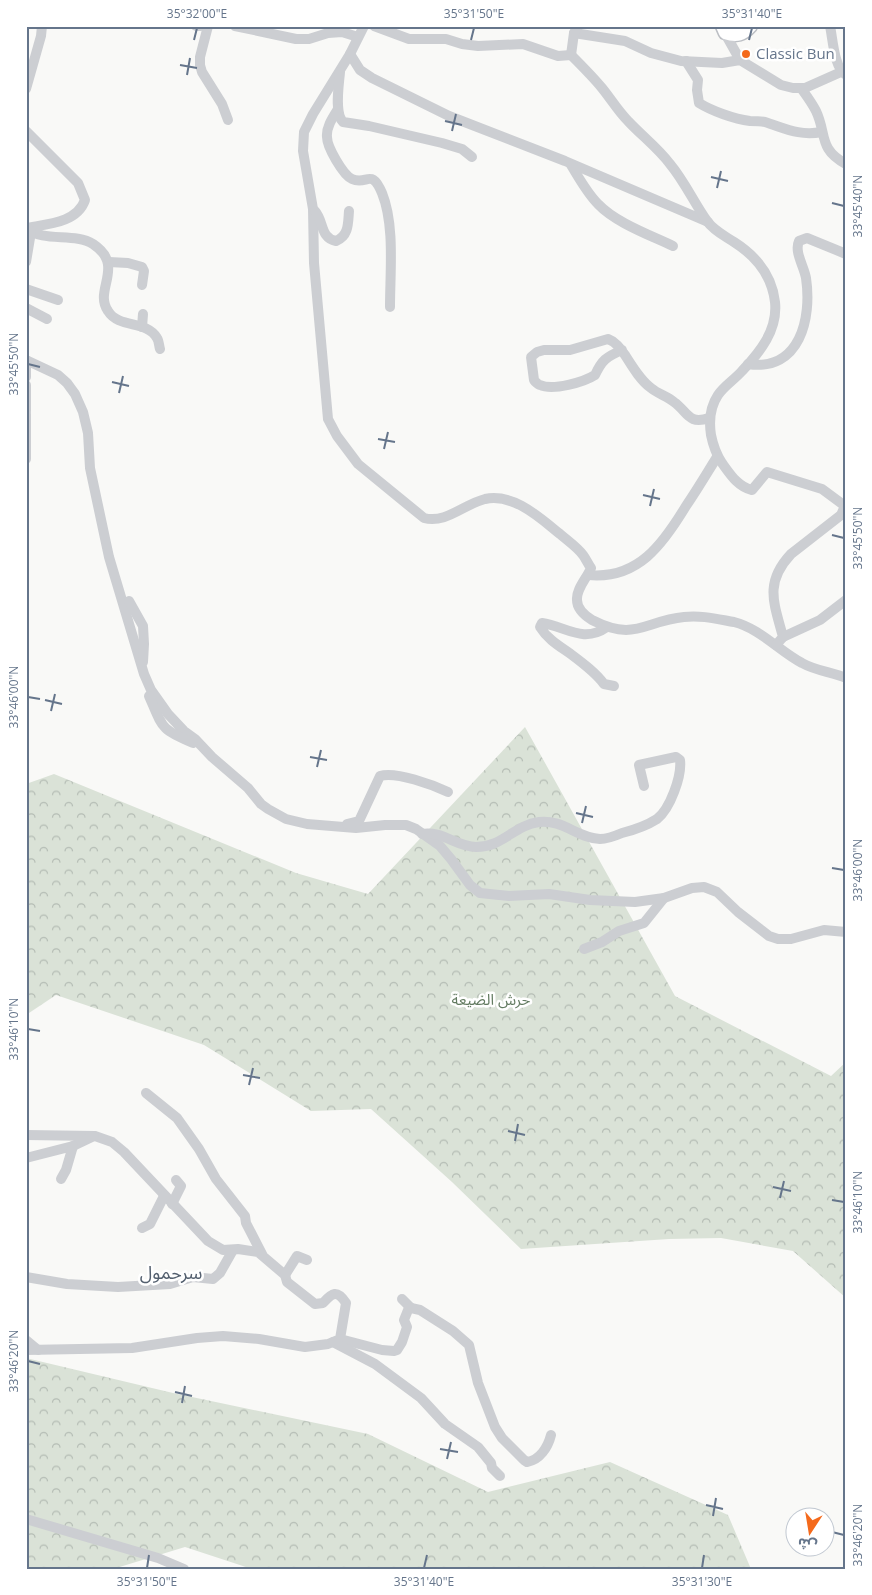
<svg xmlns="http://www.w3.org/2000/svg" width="872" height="1595" viewBox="0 0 872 1595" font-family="'Open Sans','Noto Sans Arabic',sans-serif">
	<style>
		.forest { fill: url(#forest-crowns) }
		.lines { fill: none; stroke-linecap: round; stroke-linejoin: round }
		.major-casing { stroke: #bcbfc4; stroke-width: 15 }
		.minor { stroke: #ccced2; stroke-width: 10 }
		.major { stroke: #fff; stroke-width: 12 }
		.ticks { fill: none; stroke: #65758b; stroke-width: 2 }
		.poi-dot { fill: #f46a1c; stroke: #fff; stroke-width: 2 }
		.labels { text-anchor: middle; stroke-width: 5; stroke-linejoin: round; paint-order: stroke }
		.poi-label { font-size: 15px; fill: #65758b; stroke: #fff; text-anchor: start }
		.park-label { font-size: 15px; fill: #637b61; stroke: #fff }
		.quarter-label { font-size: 18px; fill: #54606f; stroke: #fff }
		.neatline { fill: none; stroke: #65758b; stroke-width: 2 }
		.ticks-label { font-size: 12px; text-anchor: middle; fill: #65758b }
	</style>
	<defs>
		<pattern id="forest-crowns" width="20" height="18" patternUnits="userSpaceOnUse" patternTransform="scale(1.25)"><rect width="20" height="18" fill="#dae2d7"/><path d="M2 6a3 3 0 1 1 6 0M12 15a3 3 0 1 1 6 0" fill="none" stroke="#b4bcb4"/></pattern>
	</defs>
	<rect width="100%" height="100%" fill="#f9f9f7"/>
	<g class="forest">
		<polygon points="525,727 675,996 831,1076 846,1062 846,1298 793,1251 721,1238 669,1239 521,1249 452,1182 371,1109 311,1111 204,1045 56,995 26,1015 26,784 54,774 296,873 368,894"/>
		<polygon points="26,1358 173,1393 368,1434 488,1492 610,1462 728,1515 751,1569 252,1569 185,1547 113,1569 26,1569"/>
	</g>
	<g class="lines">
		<g class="major-casing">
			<path id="major" d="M 722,26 L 725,33 C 737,37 743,35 751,26"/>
		</g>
		<g class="minor">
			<polyline points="196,26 201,26"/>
			<polyline points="208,26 200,57 200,65 202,72 222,104 228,120"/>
			<polyline points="235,26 296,39 309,39 328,33 342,32 358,37"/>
			<path d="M 364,26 L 350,54 L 313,114 L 304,132 L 303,151 L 313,209 L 314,263 L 328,419 L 337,436 L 358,464 L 424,518 C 446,524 464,504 485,499 C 514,493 540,518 560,534 C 568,541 577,547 583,555 C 586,559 588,564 591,568 C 587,578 576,589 577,600 C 577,609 584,615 592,620 C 635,642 644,621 684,617 C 701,615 717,619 734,622 C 761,629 779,651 802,663 C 816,671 832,672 846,678"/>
			<polyline points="374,26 409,39 446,39 462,44 478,46 523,44 558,56 571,55"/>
			<path d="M 830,26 C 833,40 834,68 846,75"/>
			<polyline points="722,28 740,60"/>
			<polyline points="574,33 625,41 651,53 681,61 722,63 740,60 781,85 793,88 805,88 841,72"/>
			<polyline points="350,54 360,70 372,78 449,116 565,161 708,222"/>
			<path d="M 571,55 C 582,66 593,77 602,88 C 611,99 618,111 628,121 C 642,136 658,148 670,164 C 685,182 694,203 707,221 C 714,231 725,236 734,242 C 756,256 772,276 775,302 C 778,330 760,352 742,371 C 734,380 724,386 718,395 C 710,407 709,422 711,435 C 713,445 716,454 722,463 C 730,474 738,487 752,490 L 767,472 L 822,489 L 845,506 L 841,515 L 791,554 C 764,583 774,603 783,637 L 776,645"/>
			<polyline points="571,55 574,33 578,26"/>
			<path d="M 686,61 L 698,80 L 697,90 L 699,103 C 712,111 734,119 750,121 C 755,121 760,121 765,122 C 787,129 799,136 822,132"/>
			<path d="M 340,72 C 339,85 334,113 343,122 L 369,126 L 442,143 L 462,149 L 472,157"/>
			<path d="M 801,88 C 806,95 812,103 816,111 C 827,134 818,149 846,164"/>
			<polyline points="26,89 41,36 42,26"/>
			<path d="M 338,109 C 333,117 326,127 327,137 C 327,147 343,175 352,179 C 367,186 371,167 382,193 C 395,225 390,272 390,307"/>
			<path d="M 26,131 L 78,183 L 85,200 C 77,223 47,224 26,228"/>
			<path d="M 571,165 C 579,178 587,193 598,204 C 616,223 650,235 673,246"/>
			<path d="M 315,211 C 324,221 320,238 336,241 C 349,236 348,223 349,211"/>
			<path d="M 27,228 C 43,243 74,232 93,244 C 126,266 93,290 108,311 C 119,329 147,320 157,338 C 159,341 159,346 160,349"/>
			<polyline points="26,262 31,232"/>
			<polyline points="109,262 128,263 142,267 144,271 142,285"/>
			<polyline points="26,289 58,300"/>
			<polyline points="26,308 47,319"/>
			<polyline points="142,327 143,314"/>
			<path d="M 622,350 C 606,357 602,360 595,375 C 584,382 553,391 540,385 C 539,385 534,381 534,380 L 531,357 L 537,352 L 544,350 L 570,350 L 608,339 C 616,342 620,348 625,355 C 632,366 640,380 651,388 C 658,394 667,396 674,402 C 688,412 688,425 709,418"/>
			<polyline points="26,360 58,375 67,383 75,394 83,412 88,433 90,468 109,557 144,674 151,690 168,714 184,731 195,739 212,757 248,788 261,804 268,809 286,819 307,824 356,828 385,825 406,825 416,829 440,846 451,859 470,885 480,893 509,896 549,894 590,900 635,902 664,898 692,888 704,887 717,892 738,912 769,936 778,939 791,939 824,930 846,932"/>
			<path d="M 748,364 C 800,372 812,318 806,278 C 804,266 794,252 799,241 L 807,238 L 846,254"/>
			<polyline points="26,377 26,360"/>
			<polyline points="26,385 26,411"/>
			<polyline points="26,414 26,459"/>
			<path d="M 588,575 C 638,580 663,544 686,506 C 697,490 707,473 717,457"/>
			<polyline points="129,601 143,626 144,644 143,662"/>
			<path d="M 607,627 C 583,644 565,626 542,623 L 540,627 C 548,640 561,647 572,655 C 584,664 596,673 604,684 L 614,686"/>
			<polyline points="783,637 820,620 846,600"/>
			<path d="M 149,696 C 163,728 160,729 193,743"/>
			<path d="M 347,824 L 359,821 L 380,776 C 396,771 433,785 448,792"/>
			<path d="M 422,834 C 441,830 457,847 476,847 C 503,847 514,825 539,822 C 563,819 577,838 600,839 C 607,839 615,836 622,833 C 634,830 646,826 657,819 C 670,809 682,776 680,760 L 676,757 L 639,765 L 644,786"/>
			<polyline points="584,949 602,942 619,931 644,923 664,898"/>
			<polyline points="146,1093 177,1118 199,1149 216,1179 245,1216 246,1223 262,1254"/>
			<path d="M 26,1135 L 95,1136 L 112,1142 L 124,1152 L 208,1241 L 223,1250 L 238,1249 L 258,1252 L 285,1275 L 287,1282 L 315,1304 L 323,1303 C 332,1293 337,1289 346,1303 L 340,1339 L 328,1344 L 305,1347 L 259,1339 L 223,1336 L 197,1338 L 132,1348 L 26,1350"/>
			<polyline points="26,1158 73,1146 94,1136"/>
			<polyline points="61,1179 66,1170 73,1146"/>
			<polyline points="172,1204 181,1186 176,1180"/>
			<polyline points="142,1228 150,1224 164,1196"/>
			<polyline points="285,1275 297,1256 307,1260"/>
			<polyline points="26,1277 67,1284 118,1287 170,1284 193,1277 213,1279 220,1273 233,1250"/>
			<polyline points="402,1299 411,1308"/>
			<path d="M 340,1339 L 382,1350 L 394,1351 L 397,1350 L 402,1342 L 407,1327 L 404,1320 L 408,1310 L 411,1308 L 420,1310 L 453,1331 L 469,1345 L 478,1383 L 495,1427 L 502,1438 L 524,1460 L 527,1462 C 540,1460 548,1447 551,1435"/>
			<polyline points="26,1340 38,1350"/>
			<polyline points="333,1342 375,1364 421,1398 445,1424 478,1447 491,1463 492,1468 500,1476"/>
			<polyline points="26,1519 158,1558 184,1569"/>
		</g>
		<use href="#major" class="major"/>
	</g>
	<path class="ticks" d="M 194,40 L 197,28M 471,40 L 474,28M 749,40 L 752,28M 180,65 L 197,68M 187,75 L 190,58M 445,121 L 462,125M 452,131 L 456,114M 711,177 L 728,181M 717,188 L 721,171M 832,203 L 844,206M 28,364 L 40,367M 112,382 L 129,386M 119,393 L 123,376M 378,439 L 395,442M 384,449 L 388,432M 643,495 L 660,499M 650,506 L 654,489M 832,535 L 844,538M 28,697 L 40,699M 45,700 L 62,704M 51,711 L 55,694M 310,757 L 327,760M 317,767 L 321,750M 576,813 L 593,817M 582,823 L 586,806M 832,868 L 844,870M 28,1029 L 40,1031M 243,1075 L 260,1078M 249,1085 L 253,1068M 508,1131 L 525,1135M 515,1141 L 518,1124M 773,1187 L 791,1191M 780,1198 L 784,1181M 832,1200 L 844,1202M 28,1361 L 40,1364M 175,1392 L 192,1396M 182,1403 L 185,1386M 440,1449 L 458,1452M 447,1459 L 451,1442M 706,1505 L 723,1509M 713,1516 L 716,1498M 832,1532 L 844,1535M 147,1568 L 149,1555M 424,1568 L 427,1555M 702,1568 L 704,1555"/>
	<circle class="poi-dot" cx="746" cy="54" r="5"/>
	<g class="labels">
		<g class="poi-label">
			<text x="756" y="59">Classic Bun</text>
		</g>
		<g class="park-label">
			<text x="491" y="1005">حرش الضيعة</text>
		</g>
		<g class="quarter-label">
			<text x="171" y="1279">سرحمول</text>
		</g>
	</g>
	<rect width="872" height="1595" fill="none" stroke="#ffffff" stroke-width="55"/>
	<g transform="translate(810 1532) rotate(192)"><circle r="24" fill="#ffffff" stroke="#c1c8d1"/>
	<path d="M0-4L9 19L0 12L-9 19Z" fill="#f46a1c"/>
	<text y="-8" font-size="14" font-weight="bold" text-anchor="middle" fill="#65758b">ش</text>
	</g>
	<rect x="28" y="28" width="816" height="1540" class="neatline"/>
	<g class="ticks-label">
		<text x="197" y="18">35°32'00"E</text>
		<text x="474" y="18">35°31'50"E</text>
		<text x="752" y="18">35°31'40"E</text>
		<text transform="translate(858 206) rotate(-90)" y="4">33°45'40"N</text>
		<text transform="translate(14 364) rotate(-90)" y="4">33°45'50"N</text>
		<text transform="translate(858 538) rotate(-90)" y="4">33°45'50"N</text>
		<text transform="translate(14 697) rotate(-90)" y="4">33°46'00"N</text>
		<text transform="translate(858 870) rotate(-90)" y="4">33°46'00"N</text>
		<text transform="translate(14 1029) rotate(-90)" y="4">33°46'10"N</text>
		<text transform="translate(858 1202) rotate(-90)" y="4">33°46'10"N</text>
		<text transform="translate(14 1361) rotate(-90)" y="4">33°46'20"N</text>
		<text transform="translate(858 1535) rotate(-90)" y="4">33°46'20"N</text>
		<text x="147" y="1586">35°31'50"E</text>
		<text x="424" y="1586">35°31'40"E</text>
		<text x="702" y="1586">35°31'30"E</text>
	</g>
</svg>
